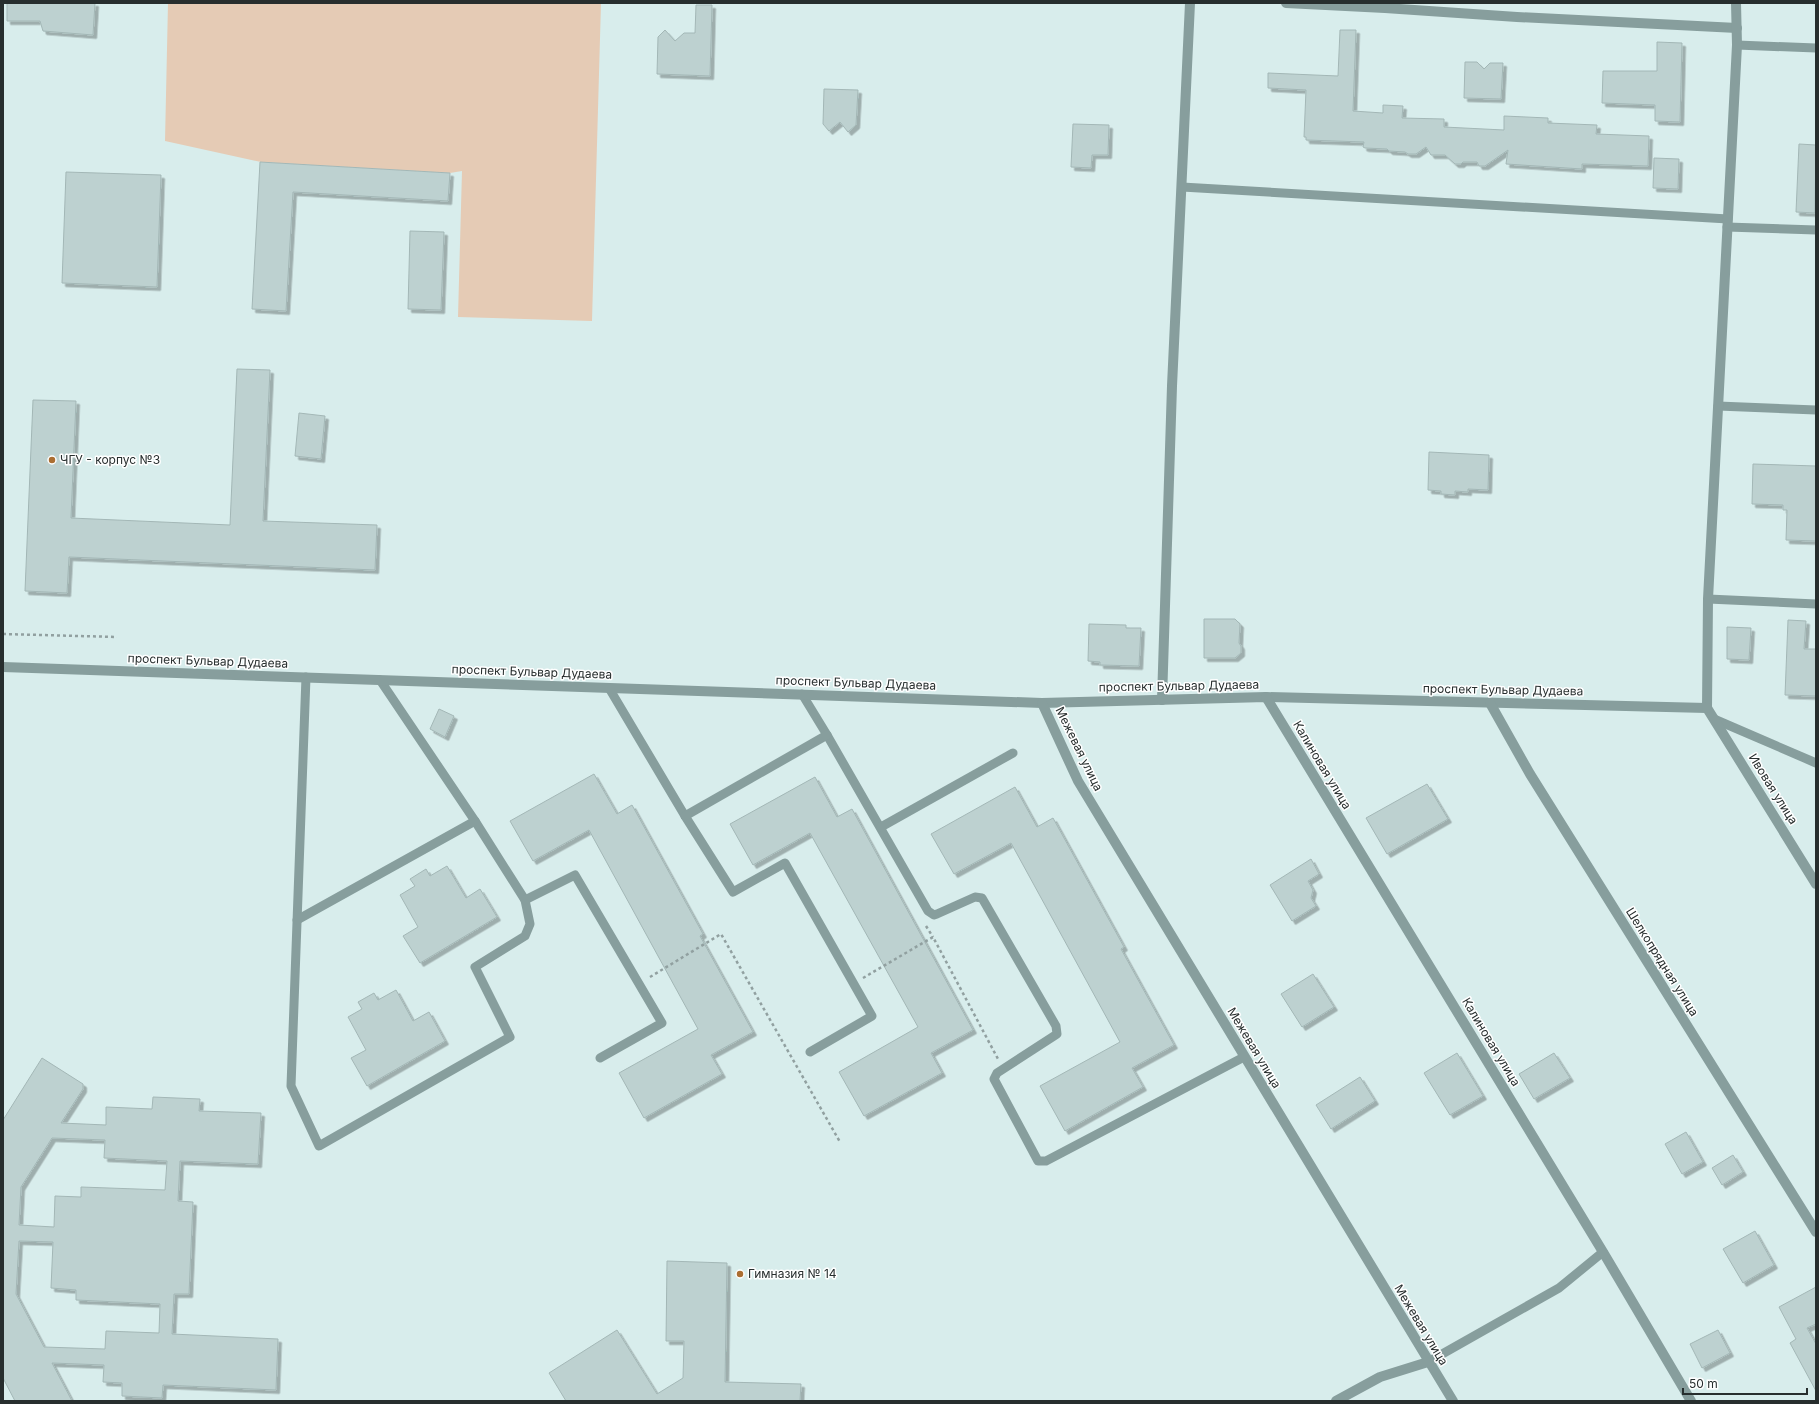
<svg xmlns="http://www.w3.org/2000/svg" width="1819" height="1404" viewBox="0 0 1819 1404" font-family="Inter,sans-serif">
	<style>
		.grass { fill: #e5cbb5 }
		.building { fill: #bdd1d0; stroke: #a3b7b6; fill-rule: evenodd; filter: url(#shadow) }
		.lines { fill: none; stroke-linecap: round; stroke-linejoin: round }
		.path { stroke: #91a0a0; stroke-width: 2.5; stroke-dasharray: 3 3; stroke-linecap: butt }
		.service { stroke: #879e9d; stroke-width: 9 }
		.minor { stroke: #879e9d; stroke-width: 10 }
		.poi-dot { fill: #ab6e32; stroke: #fff; stroke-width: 1.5 }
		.labels { text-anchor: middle; stroke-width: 3; stroke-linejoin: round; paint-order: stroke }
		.poi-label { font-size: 12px; fill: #272e2e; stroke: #fff; text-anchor: start }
		.street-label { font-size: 12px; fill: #272e2e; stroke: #fff }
	</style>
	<defs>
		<filter id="shadow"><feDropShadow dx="3.5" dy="3.5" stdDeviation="0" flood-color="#0004"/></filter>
	</defs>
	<rect width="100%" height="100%" fill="#d8edec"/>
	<polygon class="grass" points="168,3 601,3 592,321 458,317 462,171 450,173 261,162 165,141"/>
	<g class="building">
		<polygon points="7,3 95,3 93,35 43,31 40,21 7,21"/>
		<polygon points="696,5 712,5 710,76 657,74 658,37 665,30 675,41 684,33 695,33"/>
		<polygon points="1340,30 1356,30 1353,111 1383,113 1383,105 1403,106 1402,118 1444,119 1444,127 1504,130 1504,116 1548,118 1548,123 1597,125 1596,134 1649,136 1648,166 1582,164 1582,169 1506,164 1508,150 1485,166 1479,166 1477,162 1463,162 1461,164 1455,164 1445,155 1431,155 1426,147 1416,154 1408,154 1405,152 1389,151 1387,149 1365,148 1363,147 1364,142 1306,140 1306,137 1304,137 1306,90 1268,88 1268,73 1338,76"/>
		<polygon points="1657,42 1682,43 1680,122 1655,121 1655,105 1602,103 1603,71 1657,71"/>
		<polygon points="1465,62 1477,62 1484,69 1490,63 1503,63 1501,99 1464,98"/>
		<polygon points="824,89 858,90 856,125 848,132 840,122 829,131 823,124"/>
		<polygon points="1073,124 1109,125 1108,155 1092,155 1091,168 1071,167"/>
		<polygon points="1799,144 1816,145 1815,213 1796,212"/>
		<polygon points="1654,158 1679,159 1678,189 1653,188"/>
		<polygon points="260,162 450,173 448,201 293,192 286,311 252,309"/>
		<polygon points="66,172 161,175 157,287 62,283"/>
		<polygon points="410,231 444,232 441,310 408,309"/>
		<polygon points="237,369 270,370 263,521 377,525 375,570 69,557 67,593 25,591 33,400 76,401 71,518 230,525"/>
		<polygon points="299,413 325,416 321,459 295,456"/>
		<polygon points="1429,452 1489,455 1488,490 1468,489 1468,492 1455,491 1455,495 1441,494 1441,491 1428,490"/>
		<polygon points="1753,464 1816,466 1816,541 1786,540 1787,510 1783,510 1783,505 1752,504"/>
		<polygon points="1204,619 1235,619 1240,624 1239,643 1241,646 1241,653 1235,658 1204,658"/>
		<polygon points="1788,620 1806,621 1804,649 1816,649 1816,696 1785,695"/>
		<polygon points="1089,624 1126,625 1126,628 1141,628 1139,666 1100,665 1100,662 1088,661"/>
		<polygon points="1727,627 1751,628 1749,660 1727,659"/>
		<polygon points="439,709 454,716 445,737 430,729"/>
		<polygon points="594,774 617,814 632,805 703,934 700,936 753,1032 711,1055 722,1074 644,1118 619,1073 698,1029 589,830 533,861 510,821"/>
		<polygon points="815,777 837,817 852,809 973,1030 931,1053 942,1073 864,1116 839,1072 918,1027 810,833 753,865 730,824"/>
		<polygon points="1427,784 1448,819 1387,854 1366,818"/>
		<polygon points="1015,787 1037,827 1053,818 1124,947 1121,949 1174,1045 1132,1068 1143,1087 1065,1131 1040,1086 1120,1042 1011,843 954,874 931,834"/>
		<polygon points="1311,859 1319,874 1308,881 1313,890 1311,898 1316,906 1292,921 1270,885"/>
		<polygon points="447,866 466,898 480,889 497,917 420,963 403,936 418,927 400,895 415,886 410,879 426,869 430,876"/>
		<polygon points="1313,974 1334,1007 1302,1027 1281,994"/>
		<polygon points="396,990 413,1021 429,1012 445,1041 367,1086 351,1058 366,1050 348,1017 362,1009 358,1002 374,993 378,1000"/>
		<polygon points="1457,1053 1483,1096 1450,1115 1424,1073"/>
		<polygon points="1554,1053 1570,1078 1534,1099 1519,1074"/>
		<path d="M 42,1058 L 83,1084 L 83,1089 L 61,1123 L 106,1125 L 106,1107 L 152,1109 L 153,1097 L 200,1099 L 199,1111 L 261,1113 L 258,1164 L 180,1161 L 178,1201 L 193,1202 L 189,1294 L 174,1294 L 172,1334 L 278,1339 L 276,1390 L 163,1385 L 162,1398 L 122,1396 L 122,1383 L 103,1382 L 104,1365 L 52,1363 L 72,1401 L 15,1401 L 3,1378 L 3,1120 ZM 52,1138 L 105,1140 L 104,1158 L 167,1161 L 165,1190 L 81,1187 L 81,1197 L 55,1196 L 54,1227 L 19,1225 L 21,1187 ZM 19,1241 L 53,1242 L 51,1288 L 76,1290 L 76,1300 L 160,1304 L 159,1333 L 106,1331 L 105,1349 L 44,1347 L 16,1294 Z"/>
		<polygon points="1360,1077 1375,1101 1331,1129 1316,1105"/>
		<polygon points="1686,1132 1703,1162 1682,1174 1665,1144"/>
		<polygon points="1733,1155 1743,1172 1722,1185 1712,1168"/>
		<polygon points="1755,1231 1774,1265 1743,1283 1723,1249"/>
		<polygon points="667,1261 727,1263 725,1382 801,1384 800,1401 566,1401 549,1373 617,1330 657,1394 683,1378 684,1341 666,1341"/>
		<polygon points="1816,1287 1816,1324 1807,1328 1816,1344 1816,1391 1790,1343 1796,1339 1779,1307"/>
		<polygon points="1718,1330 1730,1353 1702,1368 1690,1344"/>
	</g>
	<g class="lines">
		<g class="path">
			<polyline points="3,634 117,637"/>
			<polyline points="926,926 933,937"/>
			<polyline points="650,977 721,934 840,1142"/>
			<polyline points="863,978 933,937 998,1059"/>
		</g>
		<g class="service">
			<polyline points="1737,45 1816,48"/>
			<polyline points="1182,187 1728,219"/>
			<polyline points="1727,227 1816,230"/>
			<polyline points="1718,406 1816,410"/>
			<polyline points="1708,599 1816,604"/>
			<polyline points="306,677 291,1086 319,1146 510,1037 475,967 525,936 530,924 525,900 475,821"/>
			<polyline points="609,688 685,816 733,892 785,863 872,1016 810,1052"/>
			<polyline points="802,694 827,735 928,911 934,915 937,914 975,897 982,898 1056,1026 1057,1034 1054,1036 997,1073 994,1079 1038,1161 1046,1161 1244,1057"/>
			<polyline points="1714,719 1816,763"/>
			<polyline points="685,816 827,735"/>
			<polyline points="881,827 1013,753"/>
			<polyline points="525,900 575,875 662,1023 600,1058"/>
			<polyline points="297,920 475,821 380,680"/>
			<polyline points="1428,1362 1559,1288 1603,1252"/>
		</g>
		<g class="minor">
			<polyline points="1286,3 1385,8 1517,17 1737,28"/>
			<polyline points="1736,3 1737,45 1708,599 1707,708 1816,884"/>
			<polyline points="3,667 1042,703 1266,697 1707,708"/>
			<polyline points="1266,697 1603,1252 1691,1401"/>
			<polyline points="1162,700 1172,386 1190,3"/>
			<polyline points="1042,703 1078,781 1453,1401"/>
			<polyline points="1490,703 1530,774 1816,1232"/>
			<polyline points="1336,1401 1380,1377 1428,1362"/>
		</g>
	</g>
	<g class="poi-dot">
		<circle cx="52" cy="460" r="4"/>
		<circle cx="740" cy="1274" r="4"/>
	</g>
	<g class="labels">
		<g class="poi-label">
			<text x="60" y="464">ЧГУ - корпус №3</text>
			<text x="748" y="1278">Гимназия № 14</text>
		</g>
		<g class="street-label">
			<text transform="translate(208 661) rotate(2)" y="4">проспект Бульвар Дудаева</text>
			<text transform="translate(532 672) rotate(2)" y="4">проспект Бульвар Дудаева</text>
			<text transform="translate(856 683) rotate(2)" y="4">проспект Бульвар Дудаева</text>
			<text transform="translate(1179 686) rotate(-1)" y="4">проспект Бульвар Дудаева</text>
			<text transform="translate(1503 690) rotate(1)" y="4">проспект Бульвар Дудаева</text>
			<text transform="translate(1079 749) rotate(64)" y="4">Межевая улица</text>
			<text transform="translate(1322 765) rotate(59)" y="4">Калиновая улица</text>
			<text transform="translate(1773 789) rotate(58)" y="4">Ивовая улица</text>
			<text transform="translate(1662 962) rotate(58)" y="4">Шелкопрядная улица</text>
			<text transform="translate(1491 1042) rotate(59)" y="4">Калиновая улица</text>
			<text transform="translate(1254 1048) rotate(59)" y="4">Межевая улица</text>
			<text transform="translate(1421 1325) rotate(59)" y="4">Межевая улица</text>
		</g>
	</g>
	<rect width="1819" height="1404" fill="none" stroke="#272e2e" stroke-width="8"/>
	<path d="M1683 1388v6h124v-6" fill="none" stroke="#272e2e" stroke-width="2"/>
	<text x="1689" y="1388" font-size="12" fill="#272e2e" stroke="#ffffff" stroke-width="3" paint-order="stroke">50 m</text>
</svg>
